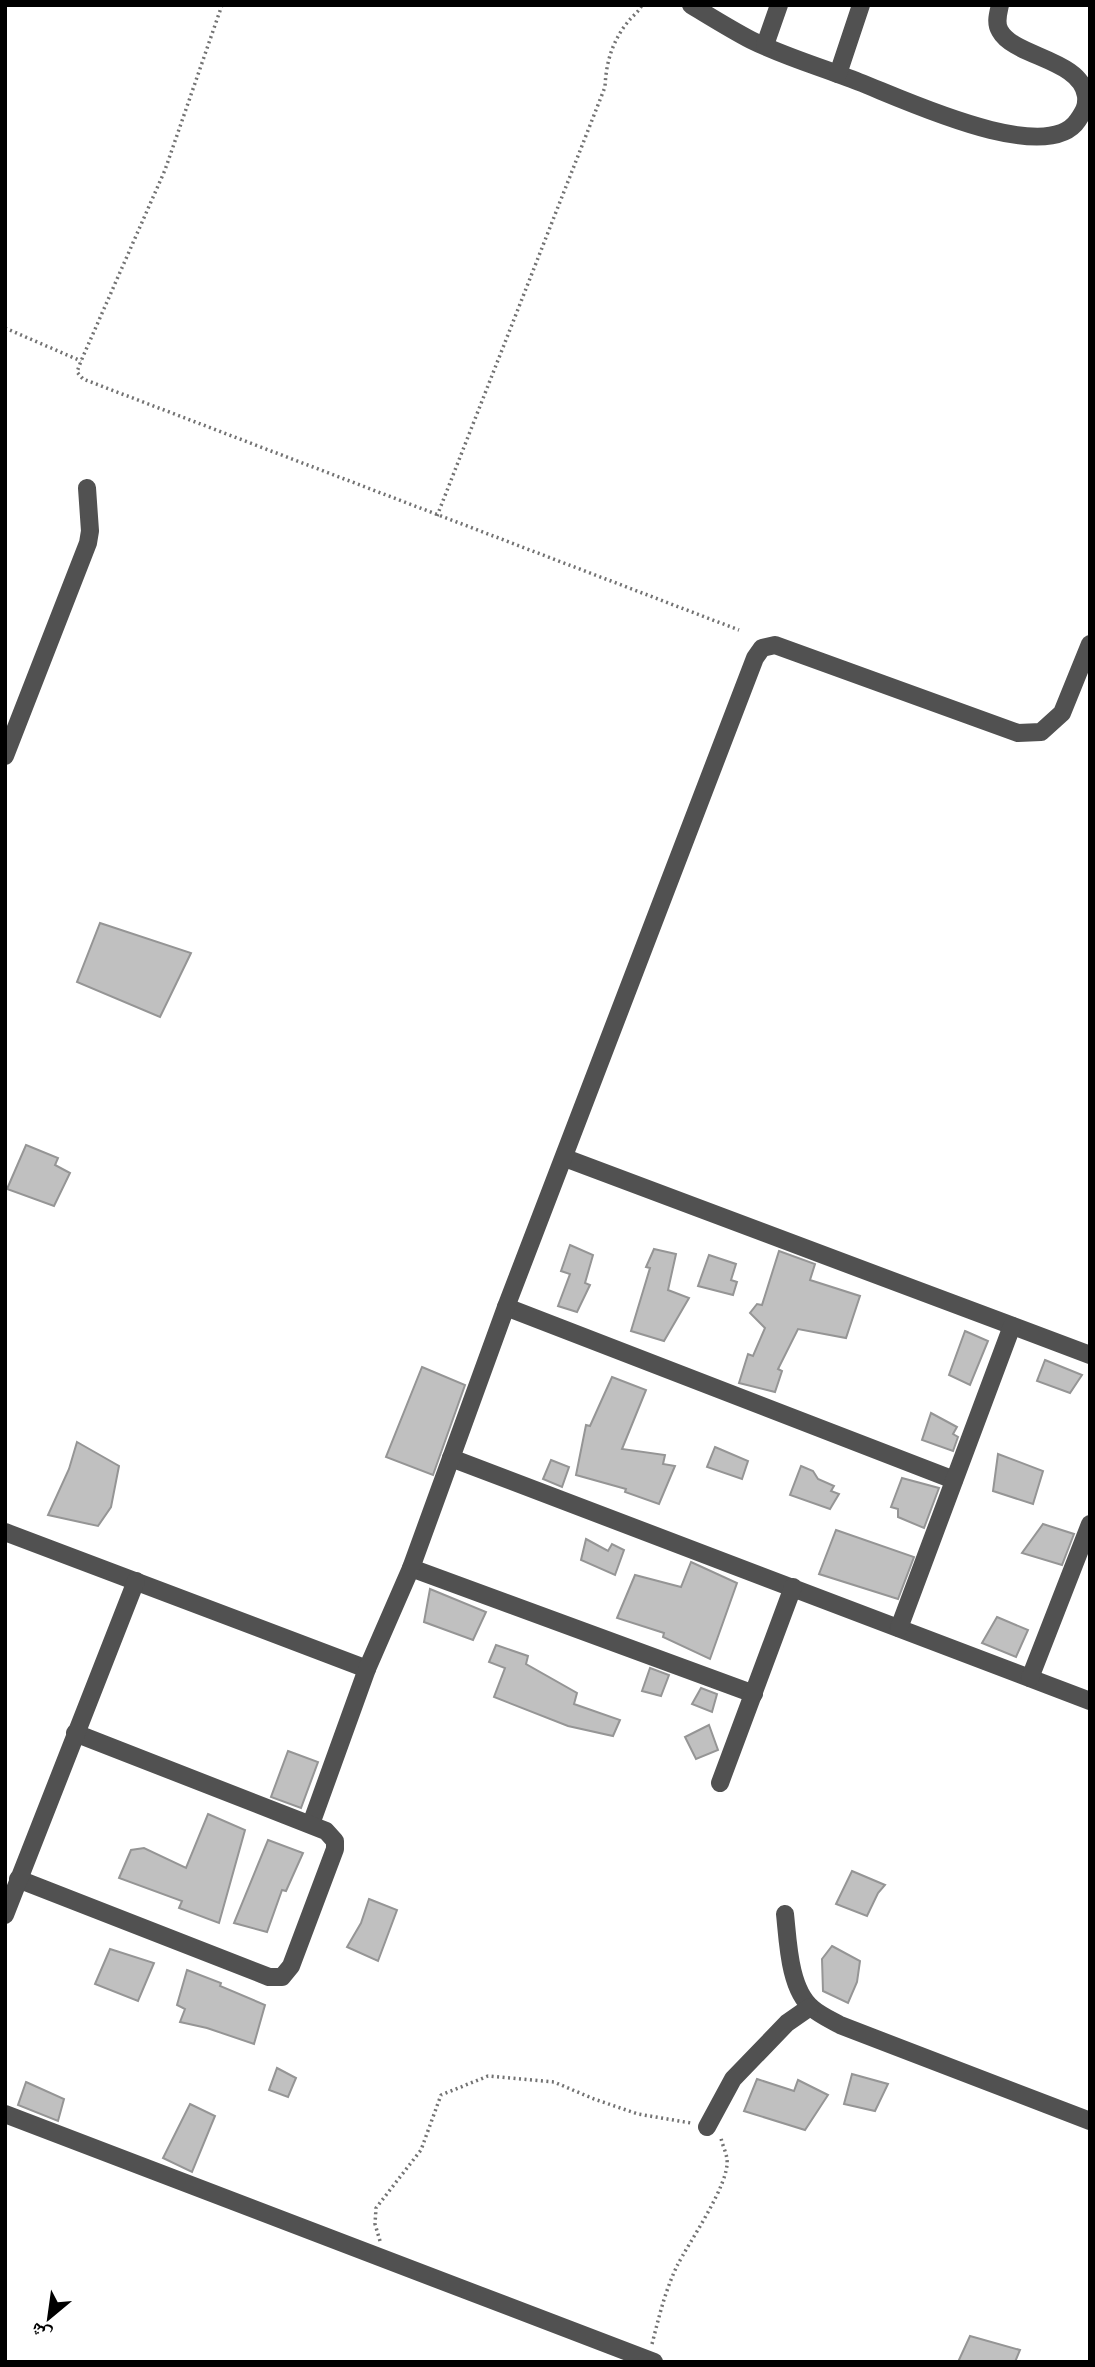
<svg xmlns="http://www.w3.org/2000/svg" width="1095" height="2367" viewBox="0 0 1095 2367" font-family="'Alegreya Sans','Noto Naskh Arabic',sans-serif">
	<style>
		.building { fill: #c0c0c0; stroke: #959595; stroke-width: 2 }
		.lines { fill: none; stroke-linecap: round; stroke-linejoin: round }
		.path { stroke: #737373; stroke-width: 3.5; stroke-dasharray: 2 3.5; stroke-linecap: butt }
		.minor { stroke: #515151; stroke-width: 18 }
	</style>
	<rect width="100%" height="100%" fill="#fff"/>
	<g class="building">
		<polygon points="100,923 191,953 160,1017 77,982"/>
		<polygon points="26,1145 58,1158 55,1165 70,1173 54,1206 7,1189"/>
		<polygon points="570,1245 593,1255 585,1283 590,1285 577,1312 558,1306 570,1274 561,1271"/>
		<polygon points="654,1249 676,1254 668,1290 689,1298 664,1341 631,1331 650,1268 646,1267"/>
		<polygon points="779,1251 815,1264 810,1280 860,1296 846,1338 798,1329 778,1369 782,1371 775,1392 739,1383 748,1354 753,1356 765,1328 750,1313 757,1304 762,1305"/>
		<polygon points="709,1255 736,1264 731,1280 737,1282 733,1295 698,1286"/>
		<polygon points="965,1331 988,1341 970,1385 949,1375"/>
		<polygon points="1045,1360 1082,1375 1070,1393 1037,1381"/>
		<polygon points="422,1367 465,1385 433,1475 386,1457"/>
		<polygon points="612,1377 646,1390 622,1449 665,1455 663,1464 675,1466 659,1504 625,1492 626,1489 576,1475 586,1425 590,1426"/>
		<polygon points="931,1413 957,1427 953,1434 958,1437 953,1451 922,1440"/>
		<polygon points="77,1442 119,1466 111,1507 98,1526 48,1515 69,1469"/>
		<polygon points="715,1447 748,1461 742,1479 707,1467"/>
		<polygon points="998,1454 1043,1471 1033,1504 993,1491"/>
		<polygon points="551,1460 569,1467 562,1487 543,1479"/>
		<polygon points="801,1466 813,1471 818,1479 834,1486 831,1491 839,1494 830,1509 790,1495"/>
		<polygon points="902,1478 939,1488 924,1528 898,1517 898,1509 891,1507"/>
		<polygon points="1043,1524 1074,1534 1062,1565 1022,1553"/>
		<polygon points="836,1530 914,1557 898,1599 819,1574"/>
		<polygon points="586,1539 608,1551 612,1544 624,1550 615,1575 581,1560"/>
		<polygon points="691,1562 737,1583 710,1659 663,1637 664,1633 617,1618 635,1575 681,1587"/>
		<polygon points="430,1589 486,1612 473,1640 424,1622"/>
		<polygon points="997,1617 1028,1630 1016,1657 982,1643"/>
		<polygon points="496,1645 528,1656 526,1664 577,1693 574,1704 620,1720 613,1736 568,1726 494,1697 505,1668 489,1662"/>
		<polygon points="650,1668 669,1675 661,1696 642,1691"/>
		<polygon points="701,1688 717,1694 712,1712 692,1704"/>
		<polygon points="709,1725 718,1750 696,1759 685,1737"/>
		<polygon points="288,1751 318,1762 301,1808 271,1797"/>
		<polygon points="208,1814 245,1830 219,1923 179,1908 182,1901 119,1878 131,1850 144,1848 186,1868"/>
		<polygon points="268,1840 303,1853 286,1891 282,1890 267,1932 234,1923"/>
		<polygon points="852,1871 885,1885 878,1893 867,1916 836,1904"/>
		<polygon points="369,1899 397,1910 378,1961 347,1947 361,1923"/>
		<polygon points="832,1946 860,1961 857,1982 848,2003 823,1991 822,1959"/>
		<polygon points="110,1949 154,1963 138,2001 95,1984"/>
		<polygon points="187,1970 221,1983 220,1986 265,2005 254,2044 207,2028 180,2022 185,2009 177,2005"/>
		<polygon points="277,2068 296,2078 288,2097 269,2090"/>
		<polygon points="852,2074 888,2084 875,2111 844,2104"/>
		<polygon points="757,2079 794,2091 798,2080 828,2095 805,2130 744,2111"/>
		<polygon points="26,2082 64,2099 58,2121 18,2105"/>
		<polygon points="190,2104 215,2116 192,2172 163,2158"/>
		<polygon points="970,2336 1020,2350 1015,2362 958,2362"/>
	</g>
	<g class="lines">
		<g class="path">
			<polyline points="222,5 165,170 81,361 77,372 83,379 739,630"/>
			<polyline points="5,328 81,361"/>
			<path d="M 437,516 L 605,87 C 606,63 612,42 627,23 C 632,16 638,13 642,5"/>
			<polyline points="380,2241 375,2224 376,2208 421,2150 441,2095 488,2076 554,2082 594,2099 638,2114 691,2123"/>
			<path d="M 652,2344 C 659,2317 665,2291 677,2266 C 689,2242 730,2184 727,2159 C 726,2152 722,2144 721,2138"/>
		</g>
		<g class="minor">
			<path d="M 691,5 C 711,17 730,29 751,40 C 785,57 824,68 859,82 C 901,98 1047,168 1078,120 C 1084,111 1087,106 1086,96 C 1081,59 1014,57 1000,31 C 995,23 998,14 1000,5"/>
			<polyline points="765,45 779,5"/>
			<polyline points="838,74 861,5"/>
			<polyline points="5,756 88,543 90,531 87,488"/>
			<polyline points="565,1158 1090,1355"/>
			<polyline points="506,1307 954,1480"/>
			<polyline points="451,1458 1090,1701"/>
			<polyline points="5,1532 367,1669"/>
			<polyline points="411,1568 754,1694"/>
			<polyline points="899,1628 1012,1326"/>
			<polyline points="1030,1678 1090,1524"/>
			<polyline points="720,1783 793,1587"/>
			<polyline points="311,1824 367,1669 411,1568 506,1307 755,658 762,648 775,645 1018,733 1041,732 1062,713 1090,644"/>
			<polyline points="18,1879 269,1977 282,1977 291,1966 335,1849 335,1841 326,1831 75,1733"/>
			<path d="M 785,1914 C 788,1941 789,1989 812,2008 C 820,2015 831,2020 840,2025 L 1090,2121"/>
			<polyline points="5,1915 136,1581"/>
			<polyline points="5,2114 654,2362"/>
			<polyline points="707,2127 733,2079 787,2023 810,2007"/>
		</g>
	</g>
	<rect width="1095" height="2367" fill="none" stroke="#000000" stroke-width="14"/>
	<g transform="translate(49 2318) rotate(209)" stroke="#ffffff" stroke-width="5" paint-order="stroke">
	<path d="M0-5L12 26L0 18L-12 26Z" fill="#000000"/>
	<text y="-10" font-size="19" font-weight="bold" text-anchor="middle" fill="#000000">ش</text>
	</g>
</svg>
